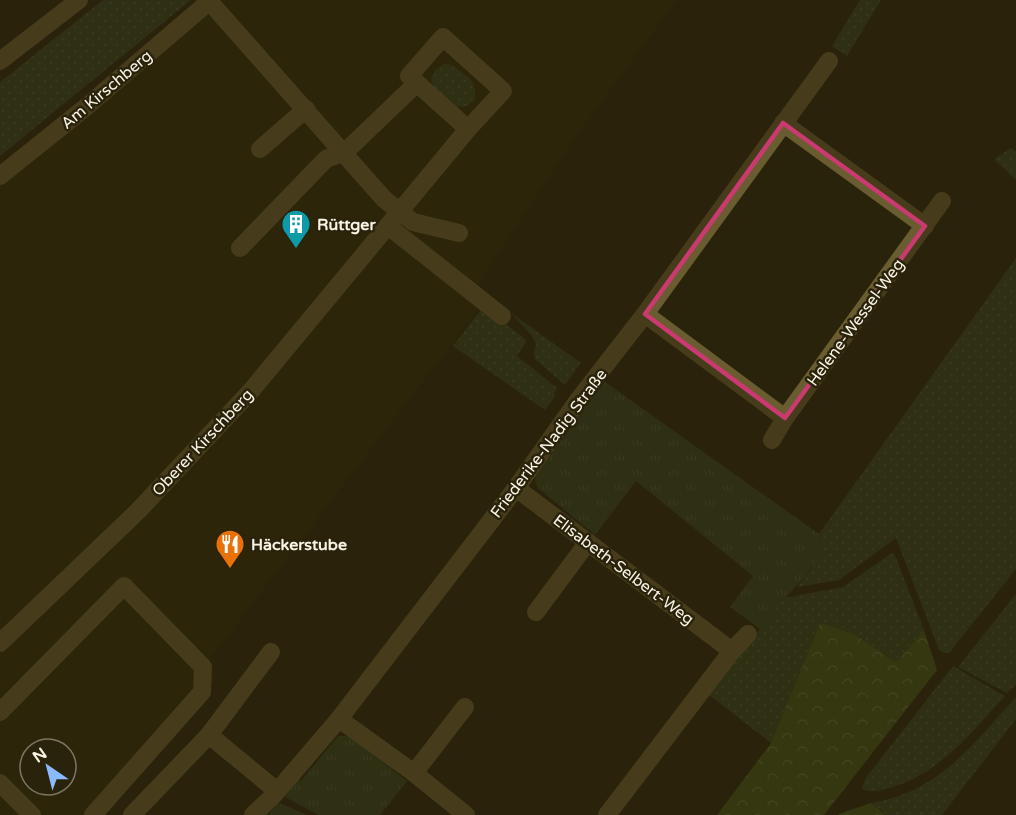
<svg xmlns="http://www.w3.org/2000/svg" width="1016" height="815" viewBox="0 0 1016 815" font-family="'Varela Round',sans-serif">
	<style>
		.built { fill: #312808; fill-rule: evenodd }
		.grass { fill: url(#grass-dots) }
		.forest { fill: url(#forest-crowns) }
		.park { fill: url(#park-tufts) }
		.lines { fill: none; stroke-linecap: round; stroke-linejoin: round }
		.minor { stroke: #695c30; stroke-width: 18 }
		.marked { fill: none; stroke: #ca3970; stroke-width: 4.5; stroke-linejoin: round }
		.labels { text-anchor: middle; stroke-width: 5; stroke-linejoin: round; paint-order: stroke }
		.street-label { font-size: 16px; fill: #f8f3e5; stroke: #2a230b }
		.poi-label { font-size: 16px; font-weight: bold; fill: #f8f3e5; stroke: #2a230b; text-anchor: start }
	</style>
	<defs>
		<pattern id="grass-dots" width="8" height="8" patternUnits="userSpaceOnUse" patternTransform="scale(1.5)"><rect width="8" height="8" fill="#363e20"/><path d="M2 2h.1M6 6h.1" fill="none" stroke="#4a5136" stroke-width="1.8" stroke-linecap="round"/></pattern>
		<pattern id="forest-crowns" width="20" height="18" patternUnits="userSpaceOnUse" patternTransform="scale(1.5)"><rect width="20" height="18" fill="#435117"/><path d="M2 6a3 3 0 1 1 6 0M12 15a3 3 0 1 1 6 0" fill="none" stroke="#5f6a39"/></pattern>
		<pattern id="park-tufts" width="24" height="20" patternUnits="userSpaceOnUse" patternTransform="scale(1.5)"><rect width="24" height="20" fill="#363e20"/><path d="M3 7l-1-3M5 7V3M7 7l1-3M15 17l-1-3M17 17v-4M19 17l1-3" fill="none" stroke="#4a5136"/></pattern>
	</defs>
	<rect width="100%" height="100%" fill="#2a230b"/>
	<path class="built" d="M 211,0 L 677,0 L 577,135 L 472,293 L 484,302 L 209,660 L 214,670 L 214,680 L 209,690 L 105,815 L 0,815 L 0,176 ZM 30,749 L 66,749 L 66,785 L 30,785 Z"/>
	<g class="grass">
		<polygon points="103,0 191,0 0,156 0,82"/>
		<polygon points="860,0 881,0 847,56 832,46"/>
		<path d="M 444,64 L 453,65 C 466,76 478,80 475,100 L 467,106 L 456,107 L 435,89 L 431,80 L 435,70 Z"/>
		<polygon points="1011,148 1016,151 1016,180 994,159"/>
		<polygon points="1016,258 1016,569 949,653 944,653 939,650 896,538 839,580 797,587 823,554 819,534"/>
		<polygon points="483,307 524,338 526,342 517,356 557,388 554,394 555,396 545,410 453,346"/>
		<polygon points="511,313 581,363 565,385 535,359 534,351 536,344 532,336"/>
		<polygon points="892,553 895,555 924,630 896,662 854,634 820,623 771,743 709,695 784,598 843,587"/>
		<polygon points="1016,594 1016,685 1007,693 958,667"/>
		<path d="M 953,666 L 1005,696 C 972,732 939,775 889,788 C 878,791 873,793 862,789 L 865,779 Z"/>
		<path d="M 1016,697 L 1016,719 L 942,815 L 886,815 L 871,803 C 939,792 972,745 1016,697 Z"/>
	</g>
	<g class="forest">
		<polygon points="820,623 854,634 896,662 924,630 937,670 824,815 717,815 771,743"/>
		<polygon points="871,803 885,815 838,815 839,814"/>
	</g>
	<g class="park">
		<path d="M 605,382 L 819,534 L 823,554 C 803,580 780,603 760,629 L 730,607 L 753,576 L 636,481 L 595,535 L 538,488 L 534,477 L 573,425 C 578,407 593,396 605,382 Z"/>
		<polygon points="338,736 349,736 407,781 380,815 319,815 285,797 298,778 301,781"/>
		<polygon points="278,804 282,804 307,815 268,815"/>
	</g>
	<g class="lines">
		<g class="minor">
			<polyline points="209,1 384,199 413,222 459,233"/>
			<polyline points="0,61 79,0"/>
			<polyline points="783,123 925,226"/>
			<polyline points="260,149 306,109"/>
			<polyline points="0,176 86,107 211,0"/>
			<polyline points="388,226 502,316"/>
			<polyline points="240,248 326,159 345,152 417,83"/>
			<polyline points="645,314 785,418"/>
			<polyline points="772,440 785,418 942,201"/>
			<polyline points="516,488 732,651"/>
			<polyline points="536,612 588,542"/>
			<polyline points="0,643 138,511 250,392 468,129 503,91 443,37 409,76 468,129"/>
			<polyline points="0,712 124,586 203,667 202,692 93,815"/>
			<polyline points="339,719 414,773 466,815"/>
			<polyline points="209,735 271,652"/>
			<polyline points="414,773 465,707"/>
			<polyline points="0,783 32,815"/>
			<polyline points="132,815 209,735 277,791"/>
			<polyline points="253,815 273,796 339,719 516,488 579,399 645,314 829,61"/>
			<polyline points="607,815 732,651 748,634"/>
		</g>
	</g>
	<path d="M0 0H1016V815H0ZM 783,123 L 925,226 L 785,418 L 645,314 Z" fill="#2a230b" fill-opacity=".55" fill-rule="evenodd"/>
	<path class="marked" d="M 783,123 L 925,226 L 785,418 L 645,314 Z"/>
	<defs>
		<g id="building-pin" transform="scale(1.5)"><path d="M0 17L-7.5 6A9.5 9.5 0 1 1 7.5 6Z" fill="#0f9aa8" stroke="#2a230b"/><path d="M-4-6H4V6H1V3H-1V6H-4ZM-2.5-4.3h1.7v1.8h-1.7ZM.8-4.3h1.7v1.8H.8ZM-2.5-1h1.7V.8h-1.7ZM.8-1h1.7V.8H.8Z" fill="#fff"/></g>
		<g id="restaurant-pin" transform="scale(1.5)"><path d="M0 17L-7.5 6A9.5 9.5 0 1 1 7.5 6Z" fill="#e8710a" stroke="#2a230b"/><path d="M-5-6h1v4h1v-4h1v4h1v-4h1v5L-1.5 .5V6h-2V.5L-5-1ZM5-6V6H3V1.5H1.5Q1.5-4 5-6Z" fill="#fff"/></g>
	</defs>
	<g fill-rule="evenodd">
		<use href="#building-pin" x="296" y="224"/>
		<use href="#restaurant-pin" x="230" y="544"/>
	</g>
	<g class="labels">
		<g class="street-label">
			<text transform="translate(106 89) rotate(-40)" y="6">Am Kirschberg</text>
			<text transform="translate(855 322) rotate(-54)" y="6">Helene-Wessel-Weg</text>
			<text transform="translate(202 442) rotate(-47)" y="6">Oberer Kirschberg</text>
			<text transform="translate(548 443) rotate(-53)" y="6">Friederike-Nadig Straße</text>
			<text transform="translate(624 569) rotate(37)" y="6">Elisabeth-Selbert-Weg</text>
		</g>
		<g class="poi-label">
			<text x="317" y="230">Rüttger</text>
			<text x="251" y="550">Häckerstube</text>
		</g>
	</g>
	<g transform="translate(48 767) rotate(325)"><circle r="28" fill="#2a230b" stroke="#7c7662" stroke-width="1.5"/>
	<path d="M0-4.5L10 22L0 15L-10 22Z" fill="#8abafc"/>
	<text y="-9" font-size="16" font-weight="bold" text-anchor="middle" fill="#f8f3e5">N</text>
	</g>
</svg>
